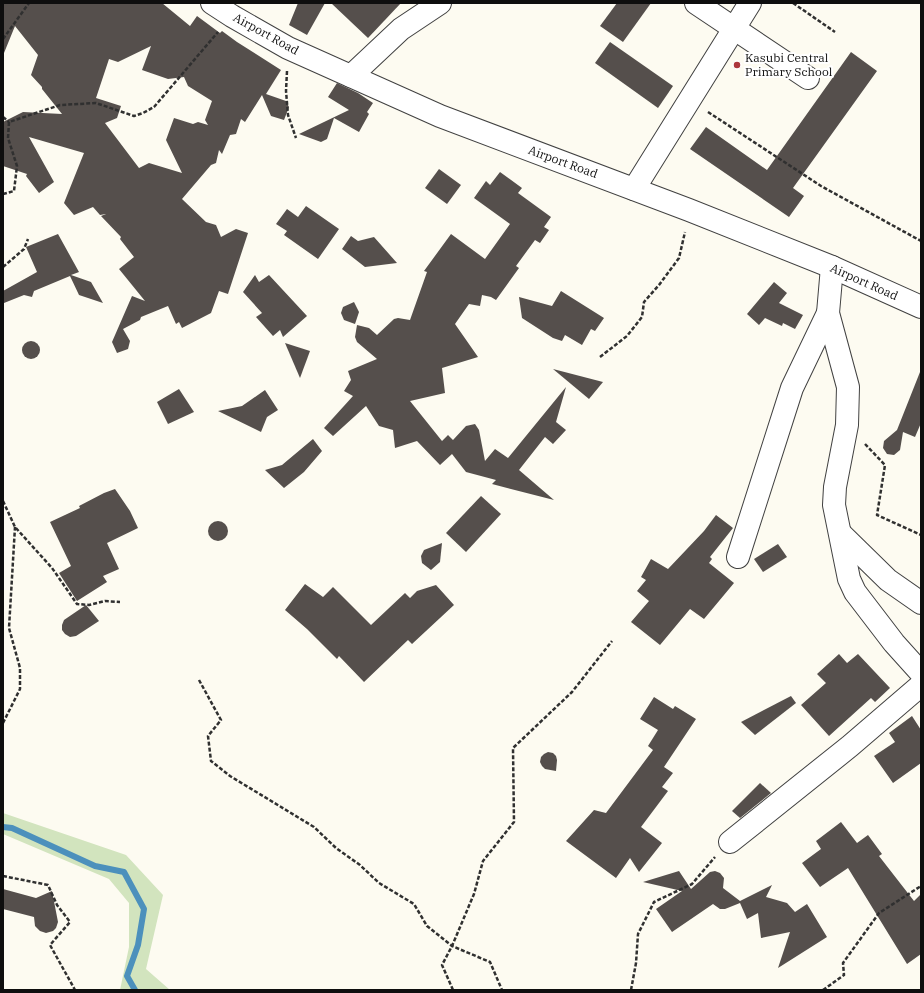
<svg xmlns="http://www.w3.org/2000/svg" width="924" height="993" viewBox="0 0 924 993" font-family="'IBM Plex Serif',serif">
	<style>
		.green { fill: #d2e4be }
		.lines { fill: none; stroke-linecap: round; stroke-linejoin: round }
		.stream { stroke: #4c90bc; stroke-width: 6 }
		.building { fill: #554f4c; fill-rule: evenodd }
		.minor-casing { stroke: #414141; stroke-width: 24 }
		.path { stroke: #303030; stroke-width: 2.5; stroke-dasharray: 4 2; stroke-linecap: butt }
		.minor { stroke: #fff; stroke-width: 22 }
		.poi-dot { fill: #ad373e; stroke: #fff; stroke-width: 1.5 }
		.labels { text-anchor: middle; stroke-width: 4; stroke-linejoin: round; paint-order: stroke }
		.street-label { font-size: 12px; fill: #0e0e0e; stroke: #fff }
		.poi-label { font-size: 12px; fill: #0e0e0e; stroke: #fff; text-anchor: start }
	</style>
	<rect width="100%" height="100%" fill="#fdfbf1"/>
	<polygon class="green" points="3,813 126,855 163,895 146,969 170,990 120,990 129,947 129,903 109,879 3,834"/>
	<g class="lines">
		<polyline class="stream" points="3,827 12,828 95,866 124,872 144,909 138,945 127,976 135,990"/>
	</g>
	<g class="building">
		<path d="M 3,3 L 162,3 L 190,26 L 197,16 L 220,33 L 222,31 L 237,42 L 281,70 L 266,94 L 286,101 L 289,107 L 284,120 L 271,116 L 262,95 L 245,122 L 241,119 L 236,134 L 230,135 L 222,154 L 219,150 L 216,163 L 211,165 L 182,199 L 206,222 L 216,225 L 221,237 L 236,229 L 248,233 L 228,294 L 219,291 L 211,313 L 182,328 L 179,322 L 176,324 L 168,306 L 141,317 L 140,320 L 123,329 L 130,341 L 128,349 L 117,353 L 112,342 L 132,296 L 145,301 L 119,269 L 134,257 L 120,239 L 121,237 L 101,216 L 106,214 L 100,215 L 93,207 L 74,215 L 64,203 L 84,153 L 29,137 L 54,182 L 39,193 L 26,176 L 27,174 L 3,166 L 3,122 L 23,112 L 62,114 L 42,89 L 42,87 L 31,75 L 38,55 L 15,26 L 4,53 L 3,53 ZM 151,46 L 142,70 L 168,79 L 184,77 L 188,86 L 212,101 L 205,120 L 208,125 L 198,122 L 193,124 L 174,118 L 166,140 L 182,173 L 149,163 L 139,168 L 105,123 L 117,118 L 121,106 L 96,98 L 109,59 L 118,62 Z"/>
		<polygon points="298,3 325,3 307,35 289,25"/>
		<polygon points="331,3 401,3 368,38"/>
		<polygon points="617,3 651,3 623,42 600,26"/>
		<polygon points="610,42 673,86 658,108 595,63"/>
		<polygon points="851,52 877,71 793,188 804,196 789,217 690,149 706,127 767,170"/>
		<polygon points="337,83 358,93 373,103 367,112 369,114 359,132 334,118 327,139 321,142 299,134 349,110 328,97"/>
		<polygon points="439,169 461,185 447,204 425,188"/>
		<polygon points="500,172 522,188 518,193 551,217 544,227 549,230 540,243 535,240 516,266 519,268 496,300 491,297 482,295 480,306 469,304 455,324 478,357 442,368 445,393 410,401 442,441 448,435 453,440 466,426 475,424 479,430 485,461 495,449 508,458 566,387 556,422 566,430 553,444 545,437 519,470 554,500 492,484 496,480 466,472 452,454 440,465 417,441 395,448 393,430 379,426 366,406 333,436 324,428 353,396 344,391 351,380 348,371 377,359 357,342 355,337 357,325 369,328 377,335 394,319 398,318 410,320 427,272 424,271 451,234 485,259 510,224 474,198 486,181 490,185"/>
		<polygon points="306,206 339,229 318,259 284,235 287,231 276,224 287,209 298,217"/>
		<polygon points="58,234 79,272 71,275 91,282 103,303 79,295 70,276 34,291 32,297 24,295 4,303 3,291 37,272 26,247"/>
		<polygon points="351,236 358,241 374,237 397,263 365,267 342,249"/>
		<polygon points="255,275 259,282 269,275 307,316 283,337 280,330 273,336 256,317 262,313 243,292"/>
		<polygon points="774,282 787,293 779,303 803,315 795,329 783,323 782,326 765,318 759,325 747,314"/>
		<polygon points="561,291 604,318 595,331 591,329 582,345 565,335 562,341 553,338 522,318 519,297 552,306"/>
		<polygon points="354,302 359,312 355,324 344,320 341,313 343,307"/>
		<circle cx="31" cy="350" r="9"/>
		<polygon points="285,343 310,351 300,378"/>
		<polygon points="553,369 603,382 589,399"/>
		<polygon points="920,372 921,372 921,423 915,437 903,432 900,450 894,455 887,454 883,448 884,441 897,430"/>
		<polygon points="179,389 194,412 168,424 157,402"/>
		<polygon points="265,390 278,410 267,417 261,432 218,411 242,406"/>
		<polygon points="313,439 322,451 304,472 284,488 265,470 282,465"/>
		<polygon points="115,489 130,511 138,528 107,543 119,569 103,576 107,582 77,601 59,573 71,566 50,522 80,508 79,506 104,493"/>
		<polygon points="481,496 501,514 466,552 446,533"/>
		<polygon points="716,515 733,528 710,557 712,559 709,563 734,583 704,619 690,609 660,645 631,622 649,601 637,591 646,580 641,577 651,559 668,569 704,531"/>
		<circle cx="218" cy="531" r="10"/>
		<polygon points="442,543 440,562 431,570 422,563 421,556 424,550"/>
		<polygon points="778,544 787,557 763,572 754,559"/>
		<polygon points="305,584 323,597 333,587 371,625 405,593 410,598 417,591 436,585 454,605 412,644 408,640 364,682 339,656 337,659 307,629 285,610"/>
		<polygon points="86,605 99,621 76,636 70,637 65,634 62,630 62,625 64,620"/>
		<polygon points="839,654 847,663 858,654 890,688 875,702 871,698 829,736 801,705 826,683 817,674"/>
		<polygon points="791,696 796,703 755,735 741,722"/>
		<polygon points="654,697 673,709 675,706 696,719 664,767 673,773 662,787 668,791 641,827 662,843 639,872 630,858 616,878 566,841 594,810 606,813 653,750 648,746 658,730 640,719"/>
		<polygon points="912,716 921,730 921,763 893,783 874,756 895,742 889,733"/>
		<polygon points="548,752 553,753 556,756 557,760 556,771 545,769 542,766 540,762 541,757 544,754"/>
		<polygon points="760,783 771,793 740,818 732,811"/>
		<polygon points="841,822 857,843 868,835 882,854 879,856 914,901 921,894 921,954 907,964 848,868 820,887 802,863 821,849 816,841"/>
		<polygon points="679,871 691,889 710,872 715,871 720,873 724,878 723,888 740,901 772,885 766,897 787,903 795,912 807,904 827,937 778,968 790,932 761,938 758,913 747,919 740,903 725,909 720,909 713,904 672,932 656,909 682,891 643,882"/>
		<polygon points="3,889 36,898 52,891 58,922 56,928 53,931 46,933 40,931 35,926 34,917 3,909"/>
	</g>
	<g class="lines">
		<g class="minor-casing">
			<g id="minor">
				<polyline points="212,3 232,16 288,48 440,116 689,210 832,267 921,307"/>
				<polyline points="696,3 808,78"/>
				<polyline points="351,76 401,29 440,3"/>
				<polyline points="634,189 750,3"/>
				<polyline points="832,267 828,313 848,387 847,425 835,487 834,505 849,579 855,592 894,643 921,673"/>
				<polyline points="841,534 888,580 921,603"/>
				<polyline points="738,557 792,388 828,313"/>
				<polyline points="730,842 850,746 921,685"/>
			</g>
		</g>
		<g class="path">
			<polyline points="793,3 835,32"/>
			<polyline points="3,39 29,3"/>
			<polyline points="287,71 286,91 288,115 296,138"/>
			<polyline points="708,112 821,186 921,241"/>
			<polyline points="3,117 9,122"/>
			<polyline points="3,194 14,191 17,166 8,138 9,122 60,105 96,103 134,116 143,113 154,107 218,32"/>
			<polyline points="3,267 24,249 28,239"/>
			<polyline points="600,357 627,336 642,317 644,302 659,285 679,258 685,232"/>
			<polyline points="865,444 885,465 877,515 921,535"/>
			<polyline points="3,501 15,527 52,568 77,604 89,605 105,601 120,602"/>
			<polyline points="199,680 221,720 208,736 211,761 230,776 314,827 336,848 360,865 379,883 414,904 427,926 452,946 490,962 502,990"/>
			<polyline points="3,723 20,689 20,668 9,628 15,527"/>
			<polyline points="3,876 48,885 57,905 70,922 50,945 75,990"/>
			<polyline points="453,990 442,965 452,946 474,894 483,861 514,822 513,748 572,692 612,641"/>
			<polyline points="631,990 636,963 638,934 654,902 692,884 715,857"/>
			<polyline points="823,990 844,975 843,963 879,913 921,886"/>
		</g>
		<use href="#minor" class="minor"/>
	</g>
	<circle class="poi-dot" cx="737" cy="65" r="4"/>
	<g class="labels">
		<g class="street-label">
			<text transform="translate(266 34) rotate(29)" y="4">Airport Road</text>
			<text transform="translate(563 162) rotate(20)" y="4">Airport Road</text>
			<text transform="translate(864 282) rotate(24)" y="4">Airport Road</text>
		</g>
		<g class="poi-label">
			<text x="745" y="62">Kasubi Central<tspan x="745" dy="14">Primary School</tspan></text>
		</g>
	</g>
	<rect width="924" height="993" fill="none" stroke="#0e0e0e" stroke-width="8"/>
</svg>
